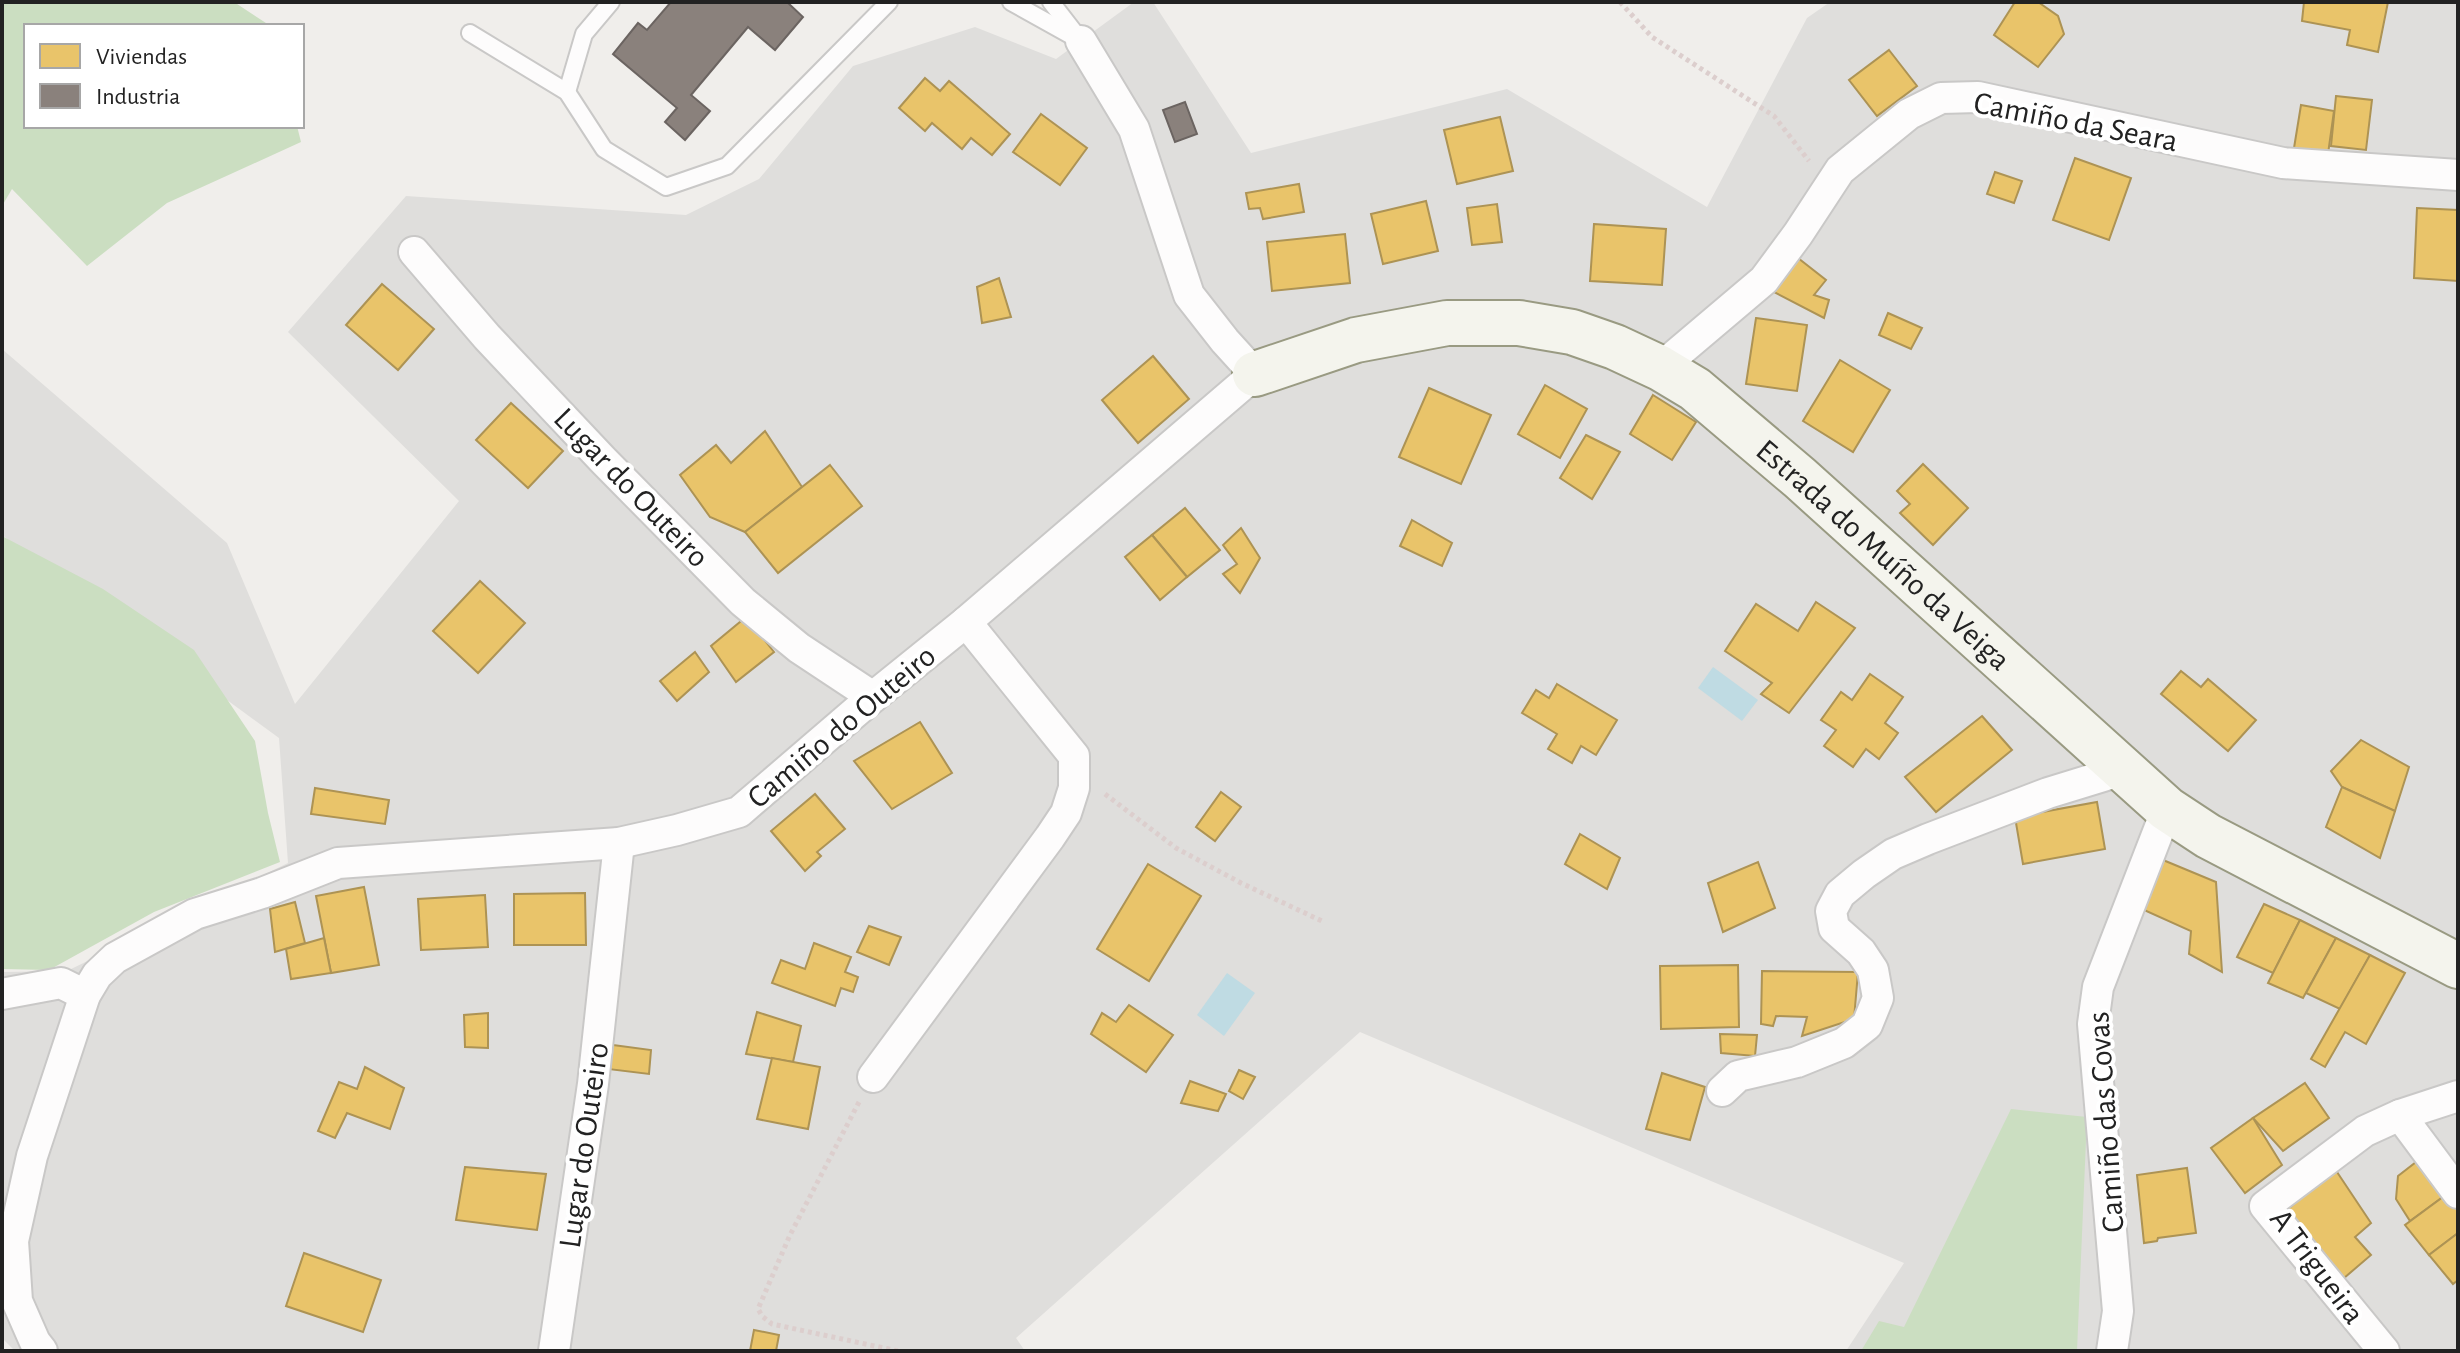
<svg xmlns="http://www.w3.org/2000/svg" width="2460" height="1353" viewBox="0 0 2460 1353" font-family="'Alegreya Sans',sans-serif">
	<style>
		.residential { fill: #dfdedc }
		.forest { fill: #cbdec1 }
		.water { fill: #bfdbe3 }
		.homes { fill: #e9c46a; stroke: #ad9354; stroke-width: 2 }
		.industry { fill: #8a817c; stroke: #6b6461; stroke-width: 2 }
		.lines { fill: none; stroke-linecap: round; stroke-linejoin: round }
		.lane-casing { stroke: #c9c8c7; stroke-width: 20 }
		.street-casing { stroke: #c9c8c7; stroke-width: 34 }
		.secondary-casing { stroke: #999a82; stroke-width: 48 }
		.path { stroke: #dccecd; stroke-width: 5; stroke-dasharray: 4 4; stroke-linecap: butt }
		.lane { stroke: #fdfcfc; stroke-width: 16 }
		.street { stroke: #fdfcfc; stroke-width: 30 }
		.secondary { stroke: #f4f4ed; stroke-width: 44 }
		.labels { text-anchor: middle; stroke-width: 8; stroke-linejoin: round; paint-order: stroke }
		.street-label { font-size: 32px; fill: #222; stroke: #fff }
	</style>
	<rect width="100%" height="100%" fill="#f0eeeb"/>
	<polygon class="residential" points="1134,2 1153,2 1251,153 1507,89 1707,207 1807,18 1830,2 2458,2 2458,1351 1846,1351 1904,1263 1360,1032 1016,1338 1025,1351 15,1351 2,1338 2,972 67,971 288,863 279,738 2,535 2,349 227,543 295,704 459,501 288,332 406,196 686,215 759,179 853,66 975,27 1056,59"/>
	<g class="forest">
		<polygon points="2,2 234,2 266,23 267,26 26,26 26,126 297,126 301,142 167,203 87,266 12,189 2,206"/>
		<polygon points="2,536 103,589 194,650 255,741 268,813 280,862 154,912 49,970 2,969"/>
		<polygon points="2011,1109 2087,1117 2077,1351 1861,1351 1879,1321 1904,1327"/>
	</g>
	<g class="water">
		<polygon points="1713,667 1758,700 1742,721 1698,688"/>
		<polygon points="1227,973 1255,993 1224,1036 1197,1015"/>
	</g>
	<g class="homes">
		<polygon points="2015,2 2038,2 2058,16 2064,34 2038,67 1994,35"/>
		<polygon points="2304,2 2388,2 2378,52 2347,45 2350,30 2302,21"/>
		<polygon points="1889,50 1917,86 1877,116 1849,80"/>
		<polygon points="925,78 940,91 949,81 1010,134 992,155 971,138 962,149 932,123 925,131 899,108"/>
		<polygon points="2336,96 2372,100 2366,150 2331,146"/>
		<polygon points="2301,105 2334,111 2328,154 2294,148"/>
		<polygon points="1041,114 1087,148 1060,185 1013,152"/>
		<polygon points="1500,117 1513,171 1457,184 1444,130"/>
		<polygon points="2075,158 2131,178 2109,240 2053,220"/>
		<polygon points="1995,172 2022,181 2014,203 1987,194"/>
		<polygon points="1299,184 1304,212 1263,219 1260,208 1249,209 1246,193"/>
		<polygon points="1426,201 1438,251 1383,264 1371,214"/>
		<polygon points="1497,204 1502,242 1472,245 1467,208"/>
		<polygon points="2417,208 2458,210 2458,281 2414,278"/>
		<polygon points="1594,224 1666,229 1662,285 1590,281"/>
		<polygon points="1345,234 1350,283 1272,291 1267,242"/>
		<polygon points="1798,258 1826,280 1814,295 1829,300 1824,318 1772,291"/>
		<polygon points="999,278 1011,317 982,323 977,287"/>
		<polygon points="382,284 434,329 398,370 346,325"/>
		<polygon points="1888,313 1922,328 1911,349 1879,335"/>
		<polygon points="1756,318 1807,325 1797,391 1746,384"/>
		<polygon points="1153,356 1189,399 1138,443 1102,400"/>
		<polygon points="1840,360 1890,390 1853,452 1803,421"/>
		<polygon points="1545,385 1587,409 1560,458 1518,434"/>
		<polygon points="1429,388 1491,415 1461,484 1399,457"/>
		<polygon points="1653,395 1696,422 1672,460 1630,434"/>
		<polygon points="511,403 563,451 528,488 476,440"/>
		<polygon points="765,431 802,487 745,532 710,517 680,475 716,445 731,463"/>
		<polygon points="1586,435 1620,452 1592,499 1560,478"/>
		<polygon points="1923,464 1968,508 1933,545 1900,513 1910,504 1897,491"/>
		<polygon points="830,465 862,506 778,573 745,532"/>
		<polygon points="1185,508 1220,550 1187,577 1152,535"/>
		<polygon points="1412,520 1452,543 1442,566 1400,546"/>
		<polygon points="1241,528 1260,558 1240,593 1223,574 1237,564 1223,545"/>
		<polygon points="1152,535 1187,577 1160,600 1125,557"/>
		<polygon points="480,581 525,623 478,673 433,631"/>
		<polygon points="1816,602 1855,628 1789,713 1761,694 1772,683 1725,651 1756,604 1798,631"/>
		<polygon points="746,617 774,652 736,682 711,646"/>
		<polygon points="695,652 709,672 677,701 660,681"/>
		<polygon points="2181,671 2201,687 2208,679 2256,720 2228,751 2161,694"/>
		<polygon points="1870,674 1903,697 1885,723 1898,733 1879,759 1866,749 1853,767 1824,746 1836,730 1821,720 1841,692 1852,700"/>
		<polygon points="1557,684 1617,720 1596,755 1581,746 1572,763 1548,749 1557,734 1522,713 1536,690 1549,698"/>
		<polygon points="1982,716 2012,750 1936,812 1905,777"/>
		<polygon points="920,722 952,773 892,809 854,761"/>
		<polygon points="2361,740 2409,767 2395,811 2342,787 2331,771"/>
		<polygon points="2342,787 2395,811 2380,858 2326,827"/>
		<polygon points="315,788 389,800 385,824 311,814"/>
		<polygon points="1221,792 1241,807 1215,841 1196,827"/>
		<polygon points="815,794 845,829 817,852 821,856 805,871 771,831"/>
		<polygon points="2097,802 2105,849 2023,864 2015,817"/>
		<polygon points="1580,834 1620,858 1607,889 1565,864"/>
		<polygon points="2163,860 2216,882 2222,972 2189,954 2191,931 2144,910"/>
		<polygon points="1758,862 1775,908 1723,932 1708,883"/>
		<polygon points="1148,864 1201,896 1149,981 1097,949"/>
		<polygon points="364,887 379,965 331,973 316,896"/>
		<polygon points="585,893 586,945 514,945 514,894"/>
		<polygon points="485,895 488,947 421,950 418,899"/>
		<polygon points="295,902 305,943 275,952 270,909"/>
		<polygon points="2264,904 2300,920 2273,973 2237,957"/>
		<polygon points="2300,920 2336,938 2303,998 2268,983"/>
		<polygon points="869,926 901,937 889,965 857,952"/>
		<polygon points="324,938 331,973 291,979 286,949"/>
		<polygon points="2336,938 2370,955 2340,1009 2306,993"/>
		<polygon points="814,943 851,957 845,972 858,977 853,992 841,988 835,1006 772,983 781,960 805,969"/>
		<polygon points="2370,955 2405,973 2366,1044 2345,1032 2325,1067 2311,1059"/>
		<polygon points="1738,965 1739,1027 1661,1029 1660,966"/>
		<polygon points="1762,971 1858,972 1854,1019 1802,1036 1807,1017 1776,1016 1773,1026 1761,1024"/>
		<polygon points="1129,1005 1173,1035 1146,1072 1091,1034 1102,1013 1116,1022"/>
		<polygon points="757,1012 801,1026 793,1062 746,1054"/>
		<polygon points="488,1013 488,1048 465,1047 464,1015"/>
		<polygon points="1720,1034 1757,1035 1755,1056 1721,1053"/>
		<polygon points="613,1045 651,1050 649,1074 608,1069"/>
		<polygon points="772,1058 820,1067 808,1129 757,1119"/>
		<polygon points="365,1067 404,1088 390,1129 347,1113 335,1138 318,1131 339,1082 357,1089"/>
		<polygon points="1239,1070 1255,1077 1243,1099 1229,1091"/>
		<polygon points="1662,1073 1705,1087 1690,1140 1646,1129"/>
		<polygon points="1190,1081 1226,1094 1218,1111 1181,1103"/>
		<polygon points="2305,1083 2329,1118 2283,1151 2253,1118"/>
		<polygon points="2253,1118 2282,1165 2245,1193 2211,1148"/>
		<polygon points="2420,1159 2447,1194 2410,1221 2396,1199 2398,1176"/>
		<polygon points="465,1167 546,1174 537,1230 456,1220"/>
		<polygon points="2187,1168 2196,1233 2158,1238 2157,1241 2144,1243 2137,1175"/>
		<polygon points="2335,1169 2371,1223 2355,1237 2371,1255 2337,1284 2281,1215"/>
		<polygon points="2447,1194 2458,1208 2458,1233 2429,1255 2405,1225"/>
		<polygon points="2458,1233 2458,1280 2453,1284 2429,1255"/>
		<polygon points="304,1253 381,1280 363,1332 286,1306"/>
		<polygon points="754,1330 779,1335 776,1351 750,1351"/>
	</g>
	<g class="industry">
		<polygon points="671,2 787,2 803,17 775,50 748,27 691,95 710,111 685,140 665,122 677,108 613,54 638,23 647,30"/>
		<polygon points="1185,102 1197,134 1175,142 1163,110"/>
	</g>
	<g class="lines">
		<g class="lane-casing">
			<g id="lane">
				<polyline points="1011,2 1081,41"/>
				<polyline points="1051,2 1075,33"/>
				<polyline points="470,33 567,92 604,149 666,187 727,166 889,2"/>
				<polyline points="567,92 584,34 611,2"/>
			</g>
		</g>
		<g class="street-casing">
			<g id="street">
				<polyline points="414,252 487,337 603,460 743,602 799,648 873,697"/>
				<polyline points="1660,368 1764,280 1798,234 1840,170 1909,114 1941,98 1978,97 2283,163 2458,175"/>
				<polyline points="2,994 61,983 85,995"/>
				<polyline points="873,1077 1050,837 1066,813 1074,788 1074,756 966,622"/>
				<polyline points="1722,1091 1738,1076 1797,1062 1844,1043 1867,1025 1878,998 1873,970 1861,952 1834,928 1831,911 1840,894 1864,874 1893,854 1928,839 2048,793 2123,770"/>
				<polyline points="2400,1115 2458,1193"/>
				<polyline points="42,1351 35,1342 17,1301 13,1241 32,1156 85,995 97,975 115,958 195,914 262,893 338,863 619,843 677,830 739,812 873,697 966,622 1255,374 1225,341 1189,295 1134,129 1081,41"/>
				<polyline points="554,1351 593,1084 619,843"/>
				<polyline points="2112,1351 2118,1311 2093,1024 2098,987 2167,809"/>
				<polyline points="2384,1351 2265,1206 2365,1131 2400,1115 2458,1096"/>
			</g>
		</g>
		<g class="secondary-casing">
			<g id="secondary">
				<path id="s1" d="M 1255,374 L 1356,340 L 1447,323 L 1519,323 L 1572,332 L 1615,347 L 1660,368 L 1695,389 L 1800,478 L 2167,809 L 2208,836 L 2458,966"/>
			</g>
		</g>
		<g class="path">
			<polyline points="1620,2 1652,37 1774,116 1809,161"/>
			<polyline points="1105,794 1176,848 1241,883 1324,922"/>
			<polyline points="859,1102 790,1235 758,1309 762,1316 772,1324 898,1351"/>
		</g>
		<use href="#lane" class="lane"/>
		<use href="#street" class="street"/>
		<use href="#secondary" class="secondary"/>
	</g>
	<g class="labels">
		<g class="street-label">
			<text transform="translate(2076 121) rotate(11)" y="11">Camiño da Seara</text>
			<text transform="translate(632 487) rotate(46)" y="11">Lugar do Outeiro</text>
			<text dy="11" stroke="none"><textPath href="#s1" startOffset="712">Estrada do Muíño da Veiga</textPath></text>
			<text transform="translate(841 726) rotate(-40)" y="11">Camiño do Outeiro</text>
			<text transform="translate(2105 1122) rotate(-94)" y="11">Camiño das Covas</text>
			<text transform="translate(583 1145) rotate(-82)" y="11">Lugar do Outeiro</text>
			<text transform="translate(2318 1266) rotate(53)" y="11">A Trigueira</text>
		</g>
	</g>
	<rect width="2460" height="1353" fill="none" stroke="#222222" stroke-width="8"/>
	<rect x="24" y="24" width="280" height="104" fill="#ffffff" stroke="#a7a7a7" stroke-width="2"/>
	<rect x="40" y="44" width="40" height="24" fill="#e9c46a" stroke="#a7a7a7" stroke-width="2"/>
	<text x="96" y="64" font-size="24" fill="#222222">Viviendas</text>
	<rect x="40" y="84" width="40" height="24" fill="#8a817c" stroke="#a7a7a7" stroke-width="2"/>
	<text x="96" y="104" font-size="24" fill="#222222">Industria</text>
</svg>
